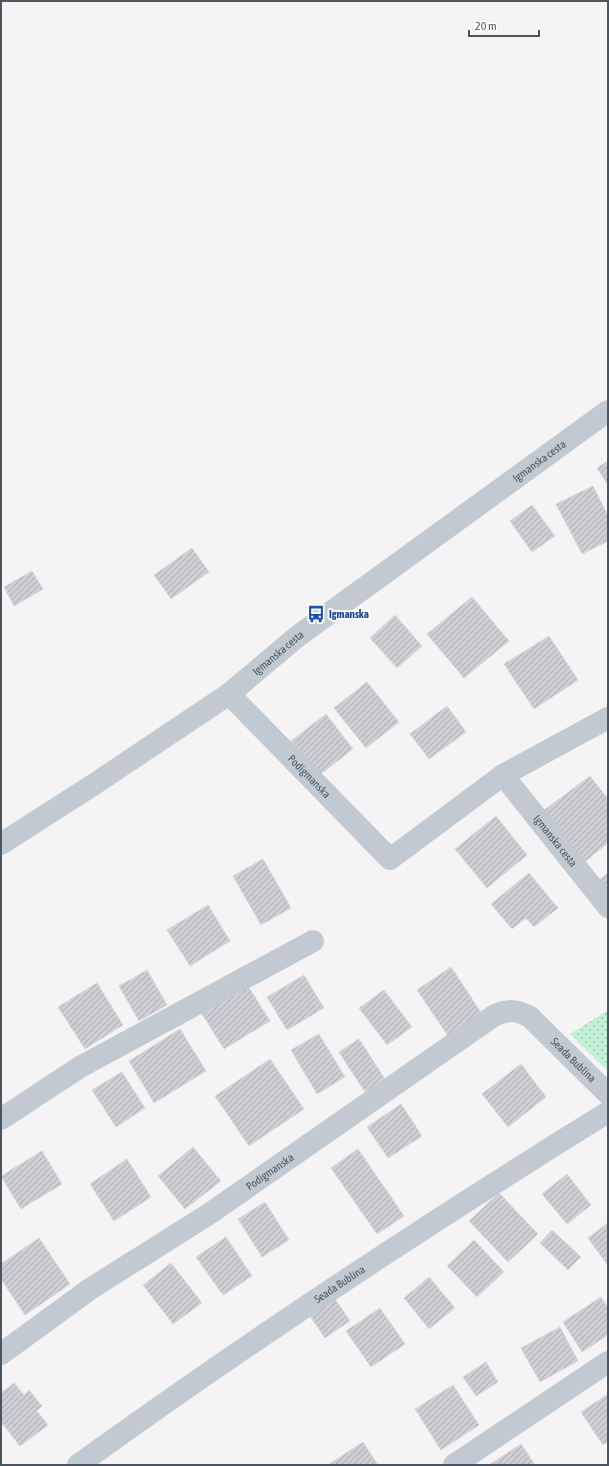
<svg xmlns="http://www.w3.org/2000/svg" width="609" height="1466" viewBox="0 0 609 1466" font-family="'Asap Condensed',sans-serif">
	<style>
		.grass { fill: url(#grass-dots) }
		.building { fill: url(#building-hatch); stroke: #d7d9de }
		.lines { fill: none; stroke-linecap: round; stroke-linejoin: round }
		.minor { stroke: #c1cad2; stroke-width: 22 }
		.labels { text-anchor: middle; stroke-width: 4; stroke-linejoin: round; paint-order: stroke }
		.street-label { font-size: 11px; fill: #4a5661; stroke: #fff }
		.transit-label { font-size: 11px; font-weight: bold; fill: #164399; stroke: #fff; text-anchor: start }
	</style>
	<defs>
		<pattern id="grass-dots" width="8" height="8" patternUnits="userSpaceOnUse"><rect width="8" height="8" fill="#c3f1d5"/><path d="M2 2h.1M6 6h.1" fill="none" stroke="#a0c6b0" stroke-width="1.8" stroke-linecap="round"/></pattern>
		<pattern id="building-hatch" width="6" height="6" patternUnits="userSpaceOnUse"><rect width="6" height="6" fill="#cdcfd5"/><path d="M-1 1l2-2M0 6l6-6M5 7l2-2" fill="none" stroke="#a8abb0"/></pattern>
	</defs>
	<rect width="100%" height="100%" fill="#f5f3f3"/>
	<polygon class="grass" points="608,1010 608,1071 570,1034"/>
	<g class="building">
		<polygon points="608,461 608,485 597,468"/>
		<polygon points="593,486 608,516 608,541 582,554 556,504"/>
		<polygon points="532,505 555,536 532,552 510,521"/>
		<polygon points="192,548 209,572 171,599 154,575"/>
		<polygon points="32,571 43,589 14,606 4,587"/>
		<polygon points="472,597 509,641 464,678 427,634"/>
		<polygon points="395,615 422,646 397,668 370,638"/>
		<polygon points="549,636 578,680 534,709 504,664"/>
		<polygon points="367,682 399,722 366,748 334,708"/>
		<polygon points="447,706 466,732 429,759 410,734"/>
		<polygon points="326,714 353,749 318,776 291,741"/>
		<polygon points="590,776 608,799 608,843 583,863 543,811"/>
		<polygon points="496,816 527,855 487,888 455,849"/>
		<polygon points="263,859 291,908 261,925 233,876"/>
		<polygon points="529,873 558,908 534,927 526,918 512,929 491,904"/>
		<polygon points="608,873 608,891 599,880"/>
		<polygon points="208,905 230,941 190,966 167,930"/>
		<polygon points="451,967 482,1014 448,1036 417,990"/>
		<polygon points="147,970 167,1005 139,1021 119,986"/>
		<polygon points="304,975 324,1008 287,1030 267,997"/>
		<polygon points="97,983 123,1025 85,1049 58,1007"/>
		<polygon points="248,986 270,1021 224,1049 202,1014"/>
		<polygon points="384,990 412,1027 387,1045 359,1008"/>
		<polygon points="180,1029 206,1071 154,1103 129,1061"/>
		<polygon points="319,1034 345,1077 317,1094 291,1050"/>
		<polygon points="359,1039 385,1079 365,1092 339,1052"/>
		<polygon points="270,1059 304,1109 249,1146 215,1096"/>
		<polygon points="521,1064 546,1097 508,1127 482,1094"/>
		<polygon points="122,1072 145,1108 116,1127 92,1090"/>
		<polygon points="401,1104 422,1136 388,1158 367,1127"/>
		<polygon points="193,1147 221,1181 185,1209 158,1176"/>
		<polygon points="358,1149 404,1216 377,1234 331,1168"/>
		<polygon points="42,1151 62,1184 21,1209 1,1176"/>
		<polygon points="127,1159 151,1197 114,1221 90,1184"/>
		<polygon points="567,1174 591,1205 567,1224 542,1194"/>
		<polygon points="499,1193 538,1234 508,1262 469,1221"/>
		<polygon points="265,1202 289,1240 262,1257 238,1219"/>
		<polygon points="608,1223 608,1264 607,1264 588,1238"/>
		<polygon points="552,1230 581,1257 568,1270 540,1243"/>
		<polygon points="226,1237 252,1276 223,1295 196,1257"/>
		<polygon points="39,1238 70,1284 25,1315 1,1279 1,1264"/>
		<polygon points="474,1240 504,1272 477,1297 447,1266"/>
		<polygon points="171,1263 202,1303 173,1324 143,1285"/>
		<polygon points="429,1277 455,1308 429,1329 404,1298"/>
		<polygon points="601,1297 608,1308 608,1335 582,1352 563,1322"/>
		<polygon points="335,1299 350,1321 325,1338 310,1316"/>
		<polygon points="380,1308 405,1344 371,1367 346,1331"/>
		<polygon points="560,1327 578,1361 540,1382 521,1348"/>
		<polygon points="486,1362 498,1382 476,1396 463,1377"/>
		<polygon points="14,1383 24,1395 29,1390 42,1406 37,1411 48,1425 20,1446 1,1422 1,1393"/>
		<polygon points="453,1385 479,1425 441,1450 415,1409"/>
		<polygon points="608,1394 608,1442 603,1445 581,1412"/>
		<polygon points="363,1442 378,1465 328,1465"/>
		<polygon points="521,1444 535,1465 489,1465"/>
	</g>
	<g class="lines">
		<g class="minor">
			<path id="s1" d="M 229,694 L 390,859 L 503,775 L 608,718"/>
			<path id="s2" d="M 503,775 L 608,907"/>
			<path id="s3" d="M 1,844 L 96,783 L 229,694 L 298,636 L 608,411"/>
			<polyline points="1,1119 80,1067 313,941"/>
			<path id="s4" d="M 1,1354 L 90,1289 L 209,1214 L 495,1015 C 510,1009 517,1010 530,1017 L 608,1094"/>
			<path id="s5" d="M 78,1465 C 250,1341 427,1224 608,1112"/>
			<polyline points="454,1465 608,1362"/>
		</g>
	</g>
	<defs>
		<g id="bus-bare" transform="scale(1.38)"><path d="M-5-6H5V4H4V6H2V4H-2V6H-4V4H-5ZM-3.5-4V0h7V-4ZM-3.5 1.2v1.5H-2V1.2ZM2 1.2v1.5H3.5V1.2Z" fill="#1a4fb4" stroke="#fff" stroke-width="2.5" paint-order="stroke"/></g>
	</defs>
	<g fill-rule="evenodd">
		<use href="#bus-bare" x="316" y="614"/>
	</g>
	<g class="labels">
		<g class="street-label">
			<text dy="4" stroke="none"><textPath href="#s3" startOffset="661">Igmanska cesta</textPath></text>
			<text dy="4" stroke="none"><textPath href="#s3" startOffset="337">Igmanska cesta</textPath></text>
			<text dy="4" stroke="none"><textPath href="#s1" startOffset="115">Podigmanska</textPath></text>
			<text dy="4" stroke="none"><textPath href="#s2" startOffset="84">Igmanska cesta</textPath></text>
			<text dy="4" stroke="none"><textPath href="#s4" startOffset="697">Seada Bublina</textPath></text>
			<text dy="4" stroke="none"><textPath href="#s4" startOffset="325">Podigmanska</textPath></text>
			<text dy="4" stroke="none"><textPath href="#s5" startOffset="318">Seada Bublina</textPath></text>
		</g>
		<g class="transit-label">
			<text x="329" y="618">Igmanska</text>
		</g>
	</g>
	<rect width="609" height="1466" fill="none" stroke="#4a5661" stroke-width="4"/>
	<path d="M469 30v6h70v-6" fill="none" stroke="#4a5661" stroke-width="2"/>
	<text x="475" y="30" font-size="12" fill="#4a5661" stroke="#ffffff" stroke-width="3" paint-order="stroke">20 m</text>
</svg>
